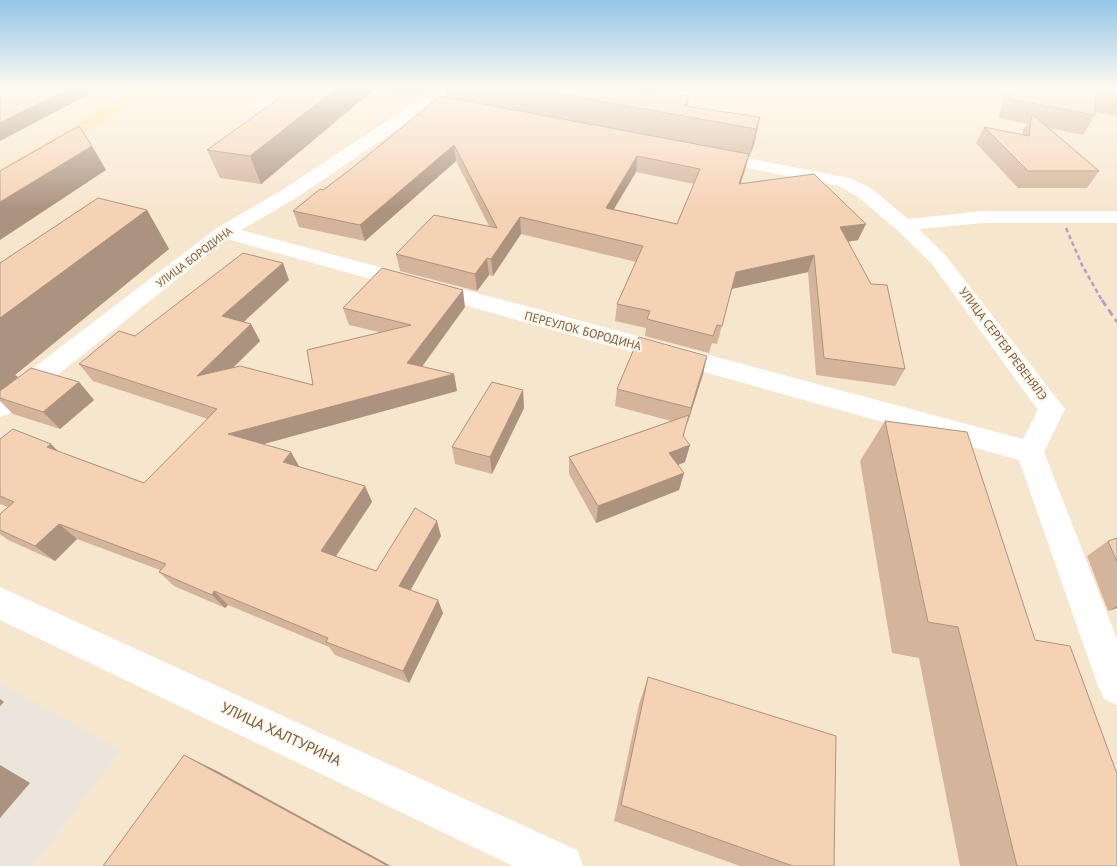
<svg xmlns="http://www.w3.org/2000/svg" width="1117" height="866" viewBox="0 0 1117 866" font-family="'PT Sans',sans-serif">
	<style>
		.residential { fill: #f7e6ce }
		.industrial { fill: #ece5dc }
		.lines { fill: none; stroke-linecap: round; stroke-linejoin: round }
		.minor { fill: #fff; fill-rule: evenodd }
		.major { fill: #ffdd96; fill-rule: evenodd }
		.rail-far1 { stroke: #b79ec8; stroke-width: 2.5; stroke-dasharray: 4.5 3; stroke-linecap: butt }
		.rail { stroke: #b79ec8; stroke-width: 3; stroke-dasharray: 7 4.5; stroke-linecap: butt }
		.wall { fill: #d4b59c; fill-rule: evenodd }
		.shaded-wall { fill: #ac937f }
		.building { fill: #f6d2b5; stroke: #ac937f; fill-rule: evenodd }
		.labels { text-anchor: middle; stroke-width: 4; stroke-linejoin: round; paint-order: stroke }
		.far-street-label { font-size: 11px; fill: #775a45; stroke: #fff7e8 }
		.street-label { font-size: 12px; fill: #775a45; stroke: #fff7e8 }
		.near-street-label { font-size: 15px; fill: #775a45; stroke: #fff7e8 }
	</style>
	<rect width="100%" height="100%" fill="#fef4e0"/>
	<rect class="residential" x="0" y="87" width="1117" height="779"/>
	<polygon class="industrial" points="0,683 121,750 33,866 0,866"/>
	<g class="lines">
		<g class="minor">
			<polygon points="438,87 455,87 434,105 296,198 241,230 1023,439 1038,410 932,264 897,230 858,197 839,186 711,161 705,160 702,156 705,152 711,151 850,178 872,189 908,219 983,211 1117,211 1117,223 983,223 919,229 946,256 1065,409 1044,452 1117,639 1117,705 1104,699 1098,686 1019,460 227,239 9,414 0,417 0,393 217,228 282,190"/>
			<polygon points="262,100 295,105 300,107 303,110 300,113 295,115 257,108 254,105 257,102"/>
			<polygon points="0,587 577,850 583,866 513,866 0,620"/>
		</g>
		<polygon class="major" points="142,87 160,87 6,180 0,181 0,169"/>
		<polyline class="rail-far1" points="1066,228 1082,265 1103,302"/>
		<polyline class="rail" points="1102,300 1117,322"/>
	</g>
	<g class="wall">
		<polygon points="295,87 435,87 427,94 376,88 261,184 220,178 207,150"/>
		<path d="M 446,87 L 630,87 L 687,107 L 760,117 L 754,145 L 749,157 L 748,157 L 740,184 L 858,240 L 848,242 L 905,369 L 895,386 L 816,375 L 808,272 L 732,289 L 717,344 L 712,343 L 709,353 L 645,336 L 646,328 L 615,321 L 617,304 L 636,262 L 521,234 L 493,276 L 489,275 L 477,291 L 400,271 L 396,254 L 489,226 L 456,161 L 365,241 L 299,227 L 293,211 L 454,99 L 454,97 L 447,97 ZM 636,172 L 694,184 L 677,224 L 614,209 Z"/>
		<polygon points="1007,87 1117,87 1117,116 1095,112 1095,115 1083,135 1049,128 1099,171 1087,188 1018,188 976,143 984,127 1022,134 1023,130 1027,124 999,118 1004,93"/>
		<polygon points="147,210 169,249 15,375 18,377 2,390 79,382 94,400 60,429 13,414 0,401 0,263"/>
		<polygon points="289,280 244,322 251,324 260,341 233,368 313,385 379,332 349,325 343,308 465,307 422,367 454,374 457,391 263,444 291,452 299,467 365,486 372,502 336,556 376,571 441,536 410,590 443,613 409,683 335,655 329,647 228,605 225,608 174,586 159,572 160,570 77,539 55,561 8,540 0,534 0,514 8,507 0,504 0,439 58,451 144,483 208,419 93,381 79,364 135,336"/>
		<polygon points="707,356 703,374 683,437 690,445 685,462 678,465 684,473 679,490 596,523 569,474 569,457 671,421 615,406 617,389"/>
		<polygon points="523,390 524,408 492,474 455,464 452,447"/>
		<polygon points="885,421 1035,640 1117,866 960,866 919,658 892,653 860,461"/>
		<polygon points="1117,538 1117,608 1108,611 1087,556 1108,541"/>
		<polygon points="648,677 834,866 740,866 614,821 639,704"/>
	</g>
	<g class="shaded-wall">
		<polygon points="71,87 103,87 0,141 0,123"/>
		<polygon points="338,87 376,88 261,184 250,156"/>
		<polygon points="426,87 435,87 427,94"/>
		<polygon points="689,96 686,117 684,106"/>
		<polygon points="760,117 754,145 749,157 756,129"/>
		<polygon points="454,145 456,161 365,241 360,225"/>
		<polygon points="92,146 106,170 0,240 0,202"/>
		<polygon points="749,154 745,170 735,201 739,184"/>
		<polygon points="637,156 636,172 605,224 606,208"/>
		<polygon points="147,210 169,249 15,375 18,377 0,391 0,318"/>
		<polygon points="520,217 521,234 493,276 491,259"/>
		<polygon points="866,224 858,240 833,244 840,227"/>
		<polygon points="814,255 808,272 731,289 736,272"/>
		<polygon points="487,258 489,275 477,291 475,274"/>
		<polygon points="283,263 289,280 231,333 222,316"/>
		<polygon points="463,290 465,307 412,380 407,363"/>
		<polygon points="251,324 260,341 207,393 197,376"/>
		<polygon points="707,356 703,374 687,425 691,408"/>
		<polygon points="454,374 457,391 239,451 228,434"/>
		<polygon points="79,382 94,400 60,429 43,412"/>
		<polygon points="523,390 524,408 492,474 490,457"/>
		<polygon points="689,415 680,448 690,445 685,462 665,470 669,453 683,436"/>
		<polygon points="51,444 67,460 47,447"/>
		<polygon points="291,452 300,468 283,462"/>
		<polygon points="684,473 679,490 596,523 598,506"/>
		<polygon points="365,486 372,502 330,565 321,551"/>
		<polygon points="437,521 441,536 405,600 399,586"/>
		<polygon points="59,524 77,539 55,561 35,546"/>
		<polygon points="214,591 228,605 225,608 212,595"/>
		<polygon points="438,600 443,613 409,683 403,671"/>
		<polygon points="1117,606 1117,608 1108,611"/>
		<polygon points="0,699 4,702 0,706"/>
		<polygon points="184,755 217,771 391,866 388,866"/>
		<polygon points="0,765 30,783 0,818"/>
	</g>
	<g class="building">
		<polygon points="0,87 71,87 0,123"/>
		<polygon points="295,87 338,87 250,156 207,150"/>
		<polygon points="522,87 630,87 689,96 684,106 760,117 756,129"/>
		<polygon points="1012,87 1095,88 1095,87 1117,87 1117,95 1095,91 1095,115 1010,99"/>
		<path d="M 440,96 L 749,154 L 739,184 L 814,174 L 866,224 L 840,227 L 871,284 L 887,285 L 905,369 L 824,358 L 814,255 L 736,272 L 722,326 L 717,325 L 713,336 L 647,319 L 650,311 L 617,304 L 643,246 L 520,217 L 491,259 L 487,258 L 475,274 L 396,254 L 434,215 L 497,228 L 454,145 L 360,225 L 293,211 L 320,189 L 323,190 L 351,169 ZM 637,156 L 700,169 L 677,224 L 606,208 Z"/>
		<polygon points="1032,114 1099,171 1028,171 984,127 1029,136"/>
		<polygon points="79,126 92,146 0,202 0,171"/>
		<polygon points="98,198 147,210 0,318 0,263"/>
		<polygon points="243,253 283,263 222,316 251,324 197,376 240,366 313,385 307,350 411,325 343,308 382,268 463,290 407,363 454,374 228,434 291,452 283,462 365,486 321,551 376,571 415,508 437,521 399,586 438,600 403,671 326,642 328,638 214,591 212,595 159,572 166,564 59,524 35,546 0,530 0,514 14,502 0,496 0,439 13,429 51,444 47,447 144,483 217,409 79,364 119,331 135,336"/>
		<polygon points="639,337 707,356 691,408 617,389"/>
		<polygon points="31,368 79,382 43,412 0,398 0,391"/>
		<polygon points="492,382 523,390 490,457 452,447"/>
		<polygon points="689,415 683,436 690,445 669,453 684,473 598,506 569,457"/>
		<polygon points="885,421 967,432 1035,640 1070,646 1117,774 1117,866 1017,866 958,627 928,622"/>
		<polygon points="1117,538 1117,562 1108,541"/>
		<polygon points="648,677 836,736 834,866 793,866 621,805"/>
		<polygon points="184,755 388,866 103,866"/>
	</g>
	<linearGradient id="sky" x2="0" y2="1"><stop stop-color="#93c5e8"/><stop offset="0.42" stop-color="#fffaf1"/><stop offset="1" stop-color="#fffaf1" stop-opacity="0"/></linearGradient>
	<rect width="1117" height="209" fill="url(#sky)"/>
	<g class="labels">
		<g class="far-street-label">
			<text transform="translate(194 257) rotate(-37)" y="4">УЛИЦА БОРОДИНА</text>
		</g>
		<g class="street-label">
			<text transform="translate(583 331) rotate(15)" y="4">ПЕРЕУЛОК БОРОДИНА</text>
			<text transform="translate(1003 344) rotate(53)" y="4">УЛИЦА СЕРГЕЯ РЕВЕНЯЛЭ</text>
		</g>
		<g class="near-street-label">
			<text transform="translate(281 734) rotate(25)" y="5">УЛИЦА ХАЛТУРИНА</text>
		</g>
	</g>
</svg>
